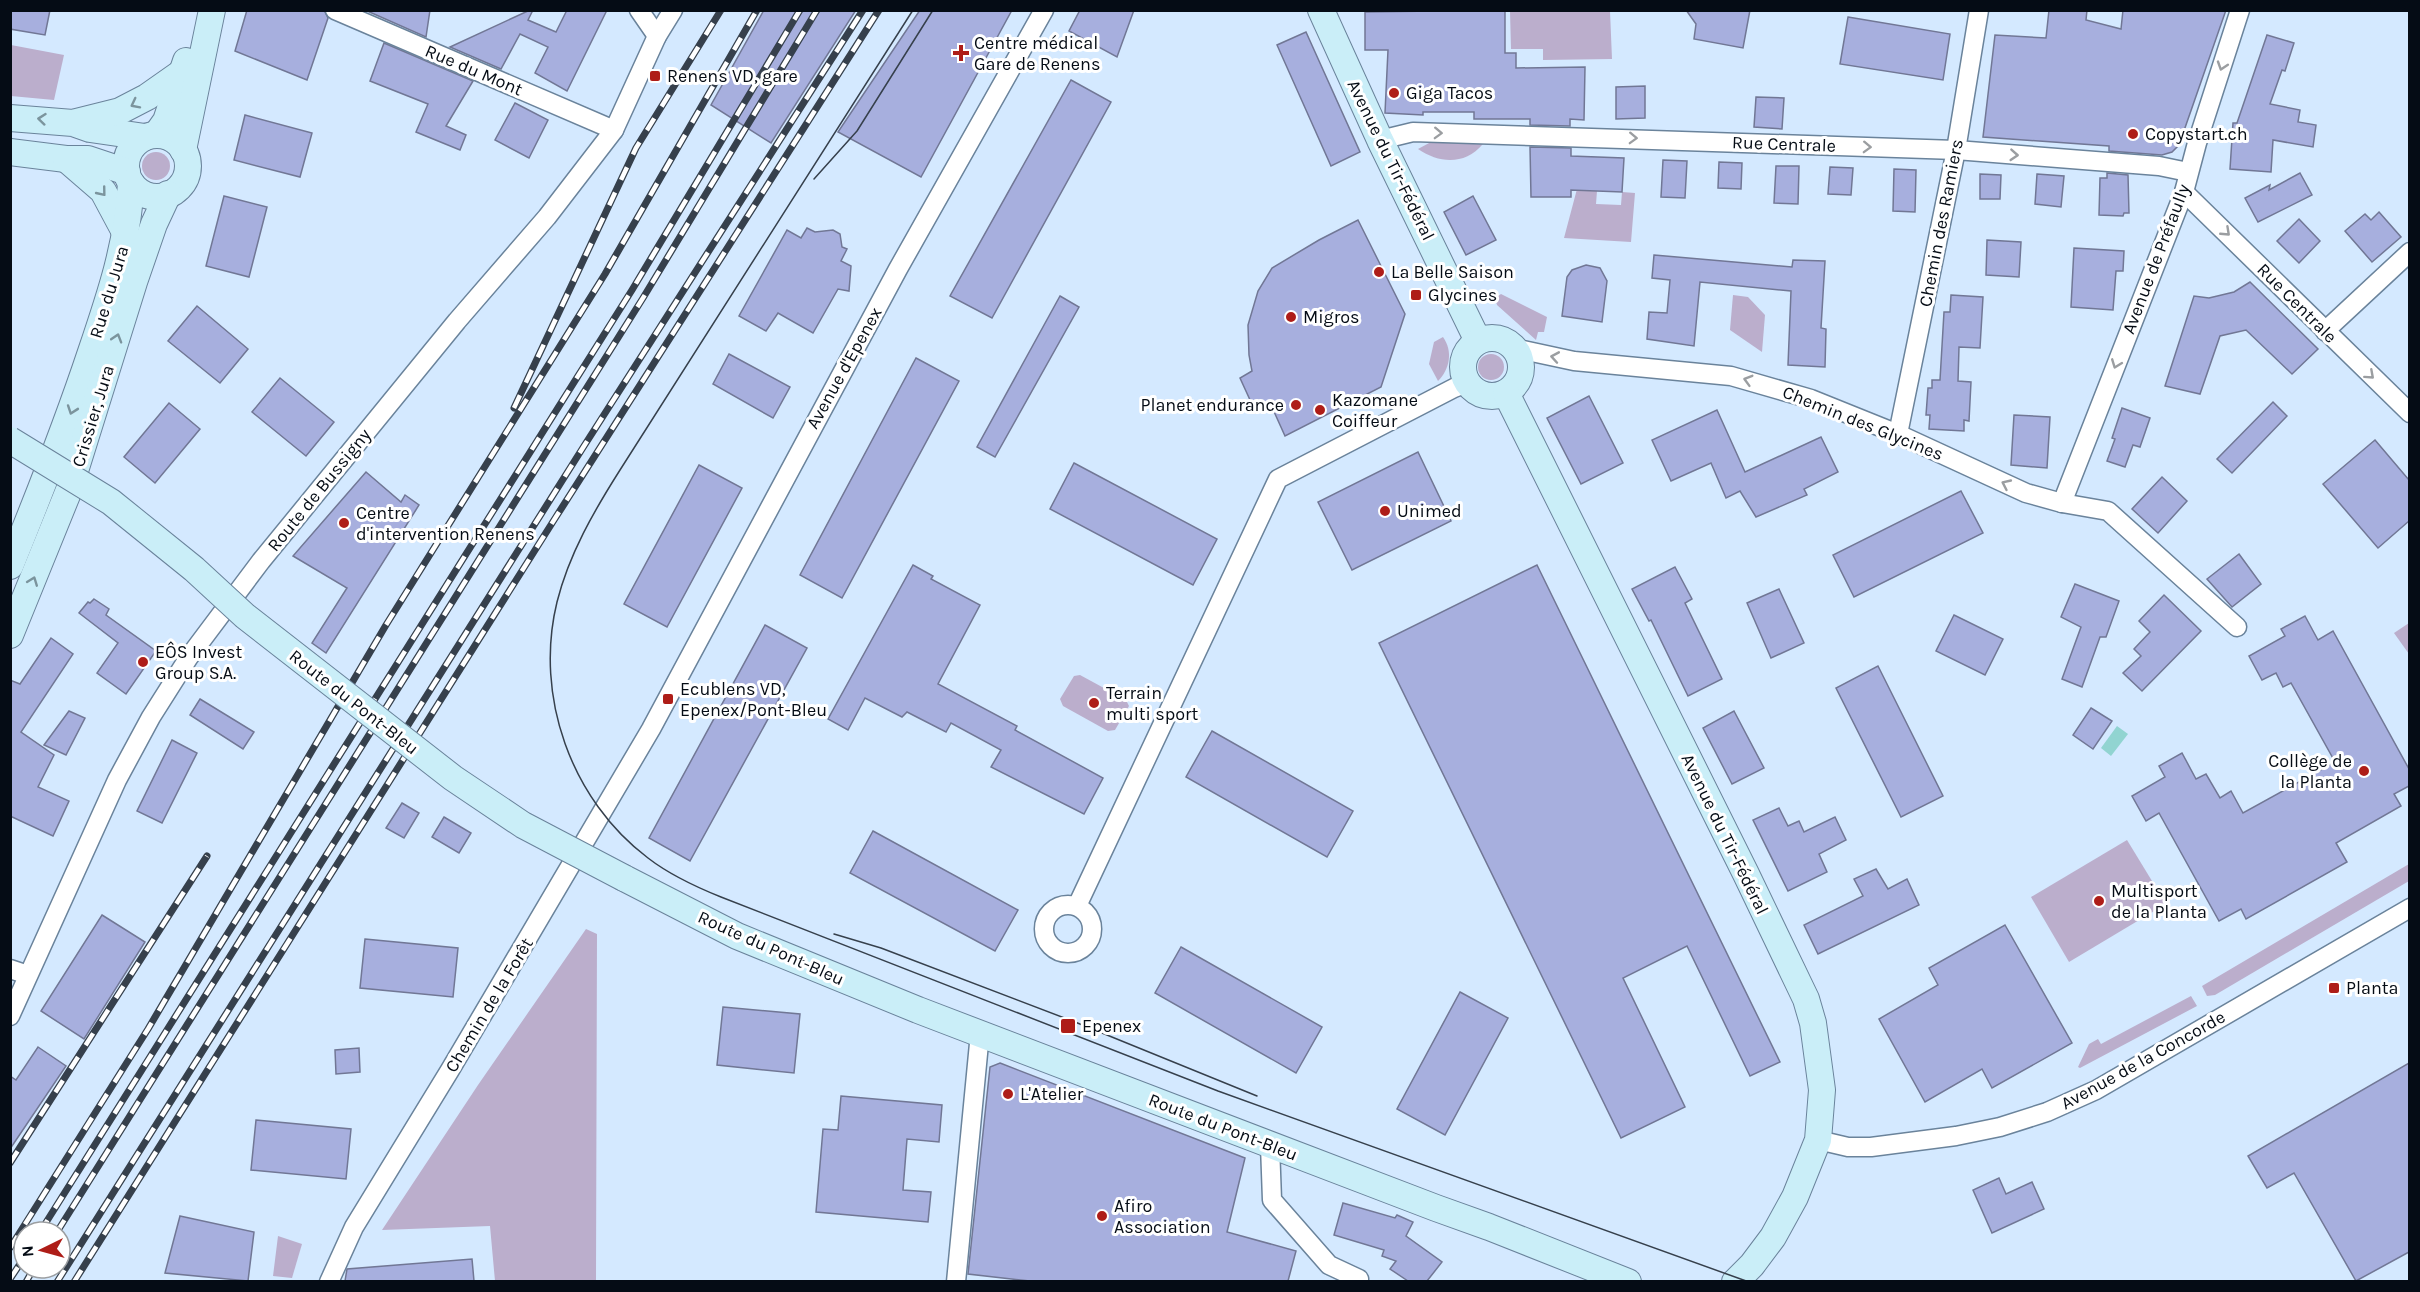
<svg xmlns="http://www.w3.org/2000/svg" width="2420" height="1292" viewBox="0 0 2420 1292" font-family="Karla,sans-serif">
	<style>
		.green { fill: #bbaecc }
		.water { fill: #91d4d1 }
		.building { fill: #a7afde; stroke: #717795; stroke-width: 1.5 }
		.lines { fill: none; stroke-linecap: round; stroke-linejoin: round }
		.street-casing { stroke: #6a839b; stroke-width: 21 }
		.secondary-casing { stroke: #6a839b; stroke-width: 28 }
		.street { stroke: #fff; stroke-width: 18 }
		.secondary { stroke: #caeef8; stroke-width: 26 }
		.tram { stroke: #36404c; stroke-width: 1.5 }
		.rail-casing { stroke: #36404c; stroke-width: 7 }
		.rail { stroke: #fff; stroke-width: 4.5; stroke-dasharray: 14; stroke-linecap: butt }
		.secondary-bridge-casing { stroke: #6a839b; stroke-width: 28; stroke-linecap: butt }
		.secondary-bridge { stroke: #caeef8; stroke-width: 26 }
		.oneway { stroke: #9b9ea1 }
		.oneway2 { stroke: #7b949d }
		.poi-dot { fill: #ae1d18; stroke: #fff; stroke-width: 2 }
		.labels { text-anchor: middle; stroke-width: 6; stroke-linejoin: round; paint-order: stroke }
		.poi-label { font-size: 18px; fill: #050c15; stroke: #fff; text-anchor: start }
		.street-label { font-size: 18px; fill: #050c15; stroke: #fff }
	</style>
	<rect width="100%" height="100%" fill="#d4e9ff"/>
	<g class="green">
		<polygon points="1510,11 1610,11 1612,59 1543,60 1543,49 1511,49"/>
		<polygon points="11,45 64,55 54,100 11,96"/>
		<path d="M 1431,142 L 1483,144 C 1465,165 1440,164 1418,149 Z"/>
		<circle cx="156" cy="166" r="14"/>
		<polygon points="1577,189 1597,191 1596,204 1621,205 1622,192 1635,193 1631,242 1564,238"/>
		<polygon points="1501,294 1547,317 1544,332 1538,332 1536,340 1497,305 1495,298"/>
		<polygon points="1733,295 1748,297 1765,315 1762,352 1730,330"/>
		<path d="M 1443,337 C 1453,351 1450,369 1438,381 L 1429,364 L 1434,342 Z"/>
		<circle cx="1491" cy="367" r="13"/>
		<polygon points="2409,623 2409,654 2394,633"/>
		<polygon points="1080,675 1126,700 1129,706 1115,730 1108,731 1063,706 1060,699 1074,676"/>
		<polygon points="2127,840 2166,904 2069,962 2031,897"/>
		<polygon points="2409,864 2409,881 2215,995 2207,996 2202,986"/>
		<polygon points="586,929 597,934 596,1281 495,1281 490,1226 382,1230 478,1085"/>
		<polygon points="2191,996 2197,1006 2080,1068 2078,1067 2089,1044 2098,1039 2101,1044"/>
		<polygon points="278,1236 302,1244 292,1278 273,1276"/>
	</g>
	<polygon class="water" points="2117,726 2128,734 2111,756 2101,748"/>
	<g class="building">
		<polygon points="10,10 50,10 45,35 10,29"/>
		<polygon points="247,10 324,10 328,18 307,80 235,51"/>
		<polygon points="365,10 430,10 426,37"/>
		<polygon points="530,10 533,10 528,20 556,32 567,10 607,10 567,91 535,73 548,47 520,34 501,69 450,47"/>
		<polygon points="764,10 856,10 771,143 711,105"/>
		<polygon points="920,10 1012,10 921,177 838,132"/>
		<polygon points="1080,10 1134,10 1117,57 1069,31"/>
		<polygon points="1505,10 1505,53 1516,53 1516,68 1585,67 1584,120 1570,119 1570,126 1530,125 1530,119 1474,119 1474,112 1423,112 1423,115 1385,113 1388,50 1365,50 1365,12"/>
		<polygon points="1686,10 1750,10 1743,48 1694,39 1696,24"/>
		<polygon points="2049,10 2087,10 2086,20 2121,29 2123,10 2226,10 2179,145 2172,152 2162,155 2109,151 2109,146 1983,137 1995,35 2046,38"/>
		<polygon points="1848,17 1950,34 1943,80 1840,64"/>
		<polygon points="1306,32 1360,152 1331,166 1277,45"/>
		<polygon points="2267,35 2294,43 2285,71 2282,70 2270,104 2300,110 2298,122 2316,125 2313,147 2273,140 2271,172 2230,169 2233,123 2237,123"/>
		<polygon points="384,43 473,81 446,126 466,135 460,150 416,132 428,104 370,81"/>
		<polygon points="1071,80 1111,102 992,318 950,296"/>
		<polygon points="1645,86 1645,118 1616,119 1616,87"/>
		<polygon points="1756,97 1784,98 1782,129 1754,127"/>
		<polygon points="515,103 548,120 529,158 495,140"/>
		<polygon points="245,115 312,133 300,177 234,160"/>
		<polygon points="1530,147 1571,148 1571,156 1624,158 1622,192 1571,190 1571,197 1531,197"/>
		<polygon points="1663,160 1687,161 1685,198 1661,197"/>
		<polygon points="1719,162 1742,163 1741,189 1718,188"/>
		<polygon points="1776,166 1799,166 1798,204 1774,203"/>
		<polygon points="1830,167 1853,168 1851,195 1828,194"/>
		<polygon points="1894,169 1916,170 1915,212 1893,211"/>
		<polygon points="2107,173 2128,175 2129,213 2124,213 2123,216 2099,215 2100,178 2107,178"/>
		<polygon points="2300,173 2312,195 2258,222 2245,198 2270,185 2269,190"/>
		<polygon points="1980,174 2001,175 2000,199 1980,199"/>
		<polygon points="2037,174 2064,176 2061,207 2035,204"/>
		<polygon points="224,196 267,207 249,277 206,266"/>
		<polygon points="1473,196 1496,240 1466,255 1444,212"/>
		<polygon points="2379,212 2401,237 2372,262 2345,231 2365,214 2371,220"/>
		<polygon points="2299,219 2320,241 2299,263 2277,241"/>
		<polygon points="1358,220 1405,314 1381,387 1285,436 1271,405 1256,413 1240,378 1252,371 1249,355 1248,325 1258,291 1272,268 1319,240"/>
		<polygon points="807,228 815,232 833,230 840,234 842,247 847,249 841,261 851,266 849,291 838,289 813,333 778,313 766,331 739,316 787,230 801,238"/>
		<polygon points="1987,240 2021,242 2019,277 1986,275"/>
		<polygon points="2074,248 2124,251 2123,271 2116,271 2113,310 2071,307"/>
		<polygon points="1654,255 1792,267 1793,260 1825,261 1821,328 1826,329 1825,367 1788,365 1791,291 1700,282 1694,346 1647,339 1649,312 1667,313 1670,280 1652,278"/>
		<polygon points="1586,265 1600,268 1607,281 1602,322 1562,316 1567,277 1572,270"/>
		<polygon points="2250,282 2318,349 2292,374 2246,330 2220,336 2200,394 2165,386 2194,296 2209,298 2234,292"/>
		<polygon points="1951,295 1983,297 1980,348 1959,347 1958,381 1971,382 1969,421 1964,420 1964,431 1929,429 1930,415 1926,415 1928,388 1932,388 1932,380 1940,380 1944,312 1950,312"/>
		<polygon points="1060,296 1079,307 995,457 977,447"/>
		<polygon points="197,306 248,349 220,383 168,341"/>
		<polygon points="729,354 790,387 773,418 713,384"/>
		<polygon points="916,358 959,381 842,598 800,575"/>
		<polygon points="280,378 334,422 306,456 252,412"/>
		<polygon points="1589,396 1623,463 1581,484 1547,418"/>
		<polygon points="2273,402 2287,416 2232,473 2217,459"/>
		<polygon points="169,403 200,429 155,483 124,457"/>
		<polygon points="2122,408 2150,418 2140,447 2133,445 2125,467 2107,461 2115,439 2112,438"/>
		<polygon points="1717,410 1745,472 1821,437 1838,472 1804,489 1807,495 1756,517 1740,491 1726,498 1711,463 1671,481 1652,440"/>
		<polygon points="2014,415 2050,417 2047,468 2011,465"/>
		<polygon points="2375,440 2409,480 2409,521 2378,548 2323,484"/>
		<polygon points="1418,452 1451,521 1352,570 1318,502"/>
		<polygon points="1074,463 1217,539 1193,585 1050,509"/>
		<polygon points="699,465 742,488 667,627 624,604"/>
		<polygon points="366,472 401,502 405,495 419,505 326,653 312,643 347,588 293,556"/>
		<polygon points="2162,477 2187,501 2158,533 2132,509"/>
		<polygon points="1961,491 1983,533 1854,597 1833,555"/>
		<polygon points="2239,554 2261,584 2232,607 2207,579"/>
		<polygon points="913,565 933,576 931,579 980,605 938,684 1017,726 1015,730 1103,778 1084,814 991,767 1001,750 951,723 946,732 907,712 902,717 865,698 848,730 828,719"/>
		<polygon points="1537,565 1780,1062 1750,1076 1687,946 1623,978 1685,1107 1621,1138 1379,643"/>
		<polygon points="1675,567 1692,599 1685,603 1722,679 1688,696 1651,620 1649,621 1632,589"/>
		<polygon points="2075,584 2119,601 2106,637 2100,637 2082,687 2062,679 2081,627 2061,617"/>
		<polygon points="1779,589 1804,643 1771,658 1747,603"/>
		<polygon points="2164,595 2201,631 2142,691 2123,673 2141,656 2134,649 2150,632 2139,621"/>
		<polygon points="94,599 109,609 106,615 156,651 126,694 97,673 118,643 79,613 88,602 90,603"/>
		<polygon points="1954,615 2003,639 1985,675 1936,651"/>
		<polygon points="2305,616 2318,640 2333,631 2409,769 2409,786 2394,794 2401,806 2336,843 2347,862 2246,919 2241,909 2219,921 2159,813 2146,821 2132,796 2165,777 2159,766 2182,753 2196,779 2206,774 2220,798 2231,791 2243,813 2335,762 2291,683 2283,687 2276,673 2262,680 2249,656 2285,636 2281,629"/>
		<polygon points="765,625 807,648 690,861 649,838"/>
		<polygon points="51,638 73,654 21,732 54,755 38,787 69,801 53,836 10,816 10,680 20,684"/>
		<polygon points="1878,666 1943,796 1901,817 1836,688"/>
		<polygon points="200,699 254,732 243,749 190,715"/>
		<polygon points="2091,708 2112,721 2093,749 2073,735"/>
		<polygon points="69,711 85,718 66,755 44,745"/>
		<polygon points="1734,711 1764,768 1732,784 1703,728"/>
		<polygon points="1212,731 1353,811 1327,857 1186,777"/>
		<polygon points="172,740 197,753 162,823 137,811"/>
		<polygon points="402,803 419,813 404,838 386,828"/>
		<polygon points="1779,808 1788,826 1799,821 1804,832 1835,817 1846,840 1819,854 1827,872 1788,891 1753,820"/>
		<polygon points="444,817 471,833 459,853 432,837"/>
		<polygon points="873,831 1018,910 995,951 850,873"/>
		<polygon points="1876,869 1888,889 1907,879 1919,905 1818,954 1804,925 1863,896 1854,879"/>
		<polygon points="102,915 145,942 84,1039 41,1011"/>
		<polygon points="2005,925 2072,1043 1992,1088 1982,1069 1925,1102 1879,1019 1938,985 1929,968"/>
		<polygon points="365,939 458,948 453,997 360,988"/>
		<polygon points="1181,947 1322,1027 1296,1073 1155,993"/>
		<polygon points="1460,992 1508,1018 1445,1135 1397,1109"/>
		<polygon points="723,1007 800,1014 794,1073 717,1065"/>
		<polygon points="38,1047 66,1066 10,1149 10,1076 16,1080"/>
		<polygon points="359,1048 360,1072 336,1074 335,1050"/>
		<polygon points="1000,1063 1245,1158 1227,1232 1296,1251 1288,1281 1030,1281 968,1274 990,1067"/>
		<polygon points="2409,1063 2409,1252 2356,1281 2294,1173 2267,1188 2248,1156"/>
		<polygon points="841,1096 942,1105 939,1142 907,1139 903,1190 931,1192 928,1222 816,1212 823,1129 838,1130"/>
		<polygon points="256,1120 351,1129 346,1179 251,1170"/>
		<polygon points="1999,1178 2006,1194 2032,1182 2044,1209 1992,1233 1973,1190"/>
		<polygon points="1343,1203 1395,1218 1397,1215 1413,1222 1406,1236 1442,1262 1427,1281 1408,1281 1390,1269 1396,1261 1382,1256 1384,1250 1334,1235"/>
		<polygon points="180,1216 254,1232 248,1281 165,1273"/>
		<polygon points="472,1259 474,1281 345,1281 347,1269"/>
	</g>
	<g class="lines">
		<g class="street-casing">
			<g id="street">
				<polyline points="335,10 614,130"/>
				<polyline points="639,10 657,36"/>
				<polyline points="1380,140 1413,132 1956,150 2159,166 2188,172"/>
				<polyline points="2184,192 2410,413"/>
				<polyline points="2325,331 2410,252"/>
				<polyline points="1514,348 1574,361 1731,376 1811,399 1898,434 2026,493 2062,503 2108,511 2237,627"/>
				<polyline points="1898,434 1956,150 1979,10"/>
				<polyline points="2062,503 2184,192 2197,143 2240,10"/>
				<circle cx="1068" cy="929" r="24"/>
				<polyline points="1077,906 1278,479 1454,388 1467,383"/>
				<polyline points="10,969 28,975"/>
				<polyline points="10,1016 117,780 151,717 189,657 261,561 457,321 547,217 614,130 657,36 673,10"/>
				<polyline points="1818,1140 1848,1147 1871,1147 1956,1136 2000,1127 2047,1112 2096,1090 2410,908"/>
				<polyline points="1270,1145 1272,1200 1329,1265 1359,1279"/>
				<polyline points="329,1282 354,1227 450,1070 651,729 898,269 1044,10"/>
				<polyline points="956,1282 980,1033"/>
			</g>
		</g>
		<g class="secondary-casing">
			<g id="secondary">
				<polyline points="1321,10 1380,140 1478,341"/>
				<polyline points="10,118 73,123 90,129 145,137"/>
				<polyline points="76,122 120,111 147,97 184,71"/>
				<polyline points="156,135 166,121 186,61"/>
				<circle cx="157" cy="166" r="31"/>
				<polyline points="183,150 212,10"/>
				<polyline points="10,152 66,159 88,159 127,172"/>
				<polyline points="66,159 103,191 126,234"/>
				<circle cx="1492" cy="367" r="29"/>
				<polyline points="1506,393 1746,874 1806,999 1813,1023 1822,1090 1818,1140 1795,1197 1773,1237 1752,1265 1735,1282"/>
				<path d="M 10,566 C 39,495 67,424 91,352 C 110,296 128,243 131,183"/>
				<polyline points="10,635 69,490 134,282 154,224 168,194"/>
				<polyline points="624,878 737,936 918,1010 1436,1208 1489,1227 1628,1282"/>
			</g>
		</g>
		<use href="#street" class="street"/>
		<use href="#secondary" class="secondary"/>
		<g class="tram">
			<path d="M 913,10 L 620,470 C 594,511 569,554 557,602 C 534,696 571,800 648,858 C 670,875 696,887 721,897 L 1218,1091 L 1749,1282"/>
			<polyline points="814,179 857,131 933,10"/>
			<polyline points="834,934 881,948 1075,1022 1257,1096"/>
		</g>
		<g class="rail-casing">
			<g id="rail">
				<polyline points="514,408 636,148 721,10"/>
				<polyline points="10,1163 207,856"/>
				<polyline points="40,1232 632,290 800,10"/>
				<polyline points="57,1232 643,298 817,10"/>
				<polyline points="10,1248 148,1029 386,625 605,274 757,10"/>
				<polyline points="10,1279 24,1258"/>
				<polyline points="26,1282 34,1268"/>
				<polyline points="57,1282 584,446 863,10"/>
				<polyline points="74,1282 554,520 879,10"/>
			</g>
		</g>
		<use href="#rail" class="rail"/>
		<g class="secondary-bridge-casing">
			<polyline id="secondary-bridge" points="10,440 111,502 194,569 245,616 453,778 523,825 624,878"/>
		</g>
		<use href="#secondary-bridge" class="secondary-bridge"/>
	</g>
	<defs><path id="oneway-chevron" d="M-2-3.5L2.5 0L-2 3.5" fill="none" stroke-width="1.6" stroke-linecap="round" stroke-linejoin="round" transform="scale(1.5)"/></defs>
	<g class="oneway">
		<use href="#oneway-chevron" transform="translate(2222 66) rotate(108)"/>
		<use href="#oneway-chevron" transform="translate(1438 133) rotate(2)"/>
		<use href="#oneway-chevron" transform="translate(1633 138) rotate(2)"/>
		<use href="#oneway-chevron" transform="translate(1867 147) rotate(2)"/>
		<use href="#oneway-chevron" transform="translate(2014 155) rotate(4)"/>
		<use href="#oneway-chevron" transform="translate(2226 232) rotate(43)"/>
		<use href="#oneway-chevron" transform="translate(1555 357) rotate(-170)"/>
		<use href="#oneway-chevron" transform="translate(2116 364) rotate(111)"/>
		<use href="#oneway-chevron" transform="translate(2370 375) rotate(42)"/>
		<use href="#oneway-chevron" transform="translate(1748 380) rotate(-164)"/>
		<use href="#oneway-chevron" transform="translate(2006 484) rotate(-155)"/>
	</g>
	<g class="oneway2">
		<use href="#oneway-chevron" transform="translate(135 104) rotate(153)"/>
		<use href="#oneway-chevron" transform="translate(42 119) rotate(-174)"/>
		<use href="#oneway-chevron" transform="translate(102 192) rotate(51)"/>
		<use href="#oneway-chevron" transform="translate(117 338) rotate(-73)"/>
		<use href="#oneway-chevron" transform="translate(72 410) rotate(109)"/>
		<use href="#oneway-chevron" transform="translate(33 581) rotate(-69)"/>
	</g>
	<g class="poi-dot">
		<path d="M958 44h6v6h6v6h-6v6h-6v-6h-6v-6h6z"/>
		<rect x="649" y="70" width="12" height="12" rx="3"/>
		<circle cx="1394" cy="93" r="6"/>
		<circle cx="2133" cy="134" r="6"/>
		<circle cx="1379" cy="272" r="6"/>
		<rect x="1410" y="289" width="12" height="12" rx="3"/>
		<circle cx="1291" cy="317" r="6"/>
		<circle cx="1296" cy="405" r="6"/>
		<circle cx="1320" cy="410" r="6"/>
		<circle cx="1385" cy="511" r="6"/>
		<circle cx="344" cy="523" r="6"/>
		<circle cx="143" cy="662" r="6"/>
		<rect x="662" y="693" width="12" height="12" rx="3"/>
		<circle cx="1094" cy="703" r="6"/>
		<circle cx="2364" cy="771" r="6"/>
		<circle cx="2099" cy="901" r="6"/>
		<rect x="2328" y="982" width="12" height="12" rx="3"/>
		<rect x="1060" y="1018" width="16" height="16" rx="3"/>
		<circle cx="1008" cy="1094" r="6"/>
		<circle cx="1102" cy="1216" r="6"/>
	</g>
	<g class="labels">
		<g class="poi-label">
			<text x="974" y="49">Centre médical<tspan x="974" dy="21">Gare de Renens</tspan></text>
			<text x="667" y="82">Renens VD, gare</text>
			<text x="1406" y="99">Giga Tacos</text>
			<text x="2145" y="140">Copystart.ch</text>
			<text x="1391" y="278">La Belle Saison</text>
			<text x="1428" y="301">Glycines</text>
			<text x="1303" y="323">Migros</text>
			<text x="1332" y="406">Kazomane<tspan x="1332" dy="21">Coiffeur</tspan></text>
			<text x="1284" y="411" text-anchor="end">Planet endurance</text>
			<text x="1397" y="517">Unimed</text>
			<text x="356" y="519">Centre<tspan x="356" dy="21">d'intervention Renens</tspan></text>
			<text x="155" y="658">EÔS Invest<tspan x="155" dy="21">Group S.A.</tspan></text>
			<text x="680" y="695">Ecublens VD,<tspan x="680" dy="21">Epenex/Pont-Bleu</tspan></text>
			<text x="1106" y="699">Terrain<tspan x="1106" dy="21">multi sport</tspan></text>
			<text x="2352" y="767" text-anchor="end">Collège de<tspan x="2352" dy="21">la Planta</tspan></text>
			<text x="2111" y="897">Multisport<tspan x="2111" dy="21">de la Planta</tspan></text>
			<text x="2346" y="994">Planta</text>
			<text x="1082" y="1032">Epenex</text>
			<text x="1020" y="1100">L'Atelier</text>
			<text x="1114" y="1212">Afiro<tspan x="1114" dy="21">Association</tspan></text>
		</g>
		<g class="street-label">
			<text transform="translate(474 70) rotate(23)" y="6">Rue du Mont</text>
			<text transform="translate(1784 144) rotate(2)" y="6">Rue Centrale</text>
			<text transform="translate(1391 160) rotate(64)" y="6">Avenue du Tir-Fédéral</text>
			<text transform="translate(1941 223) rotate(-79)" y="6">Chemin des Ramiers</text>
			<text transform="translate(2156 259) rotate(-69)" y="6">Avenue de Préfaully</text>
			<text transform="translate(109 292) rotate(-73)" y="6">Rue du Jura</text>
			<text transform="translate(2297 303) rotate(45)" y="6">Rue Centrale</text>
			<text transform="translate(844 368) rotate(-61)" y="6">Avenue d'Epenex</text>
			<text transform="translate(93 416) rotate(-73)" y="6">Crissier, Jura</text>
			<text transform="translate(1863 423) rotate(22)" y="6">Chemin des Glycines</text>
			<text transform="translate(319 490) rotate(-51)" y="6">Route de Bussigny</text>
			<text transform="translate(354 702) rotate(38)" y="6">Route du Pont-Bleu</text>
			<text transform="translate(1725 834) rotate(64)" y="6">Avenue du Tir-Fédéral</text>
			<text transform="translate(771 948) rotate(24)" y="6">Route du Pont-Bleu</text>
			<text transform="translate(489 1005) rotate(-59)" y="6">Chemin de la Forêt</text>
			<text transform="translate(2143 1060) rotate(-29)" y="6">Avenue de la Concorde</text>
			<text transform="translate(1223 1127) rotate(21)" y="6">Route du Pont-Bleu</text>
		</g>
	</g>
	<rect width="2420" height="1292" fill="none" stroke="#050c15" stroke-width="24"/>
	<g transform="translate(42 1250) rotate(265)"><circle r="28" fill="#ffffff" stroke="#9b9ea1" stroke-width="1.5"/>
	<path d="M0-4.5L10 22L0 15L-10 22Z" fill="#ae1d18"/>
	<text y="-9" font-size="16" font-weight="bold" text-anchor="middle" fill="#050c15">N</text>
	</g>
</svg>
